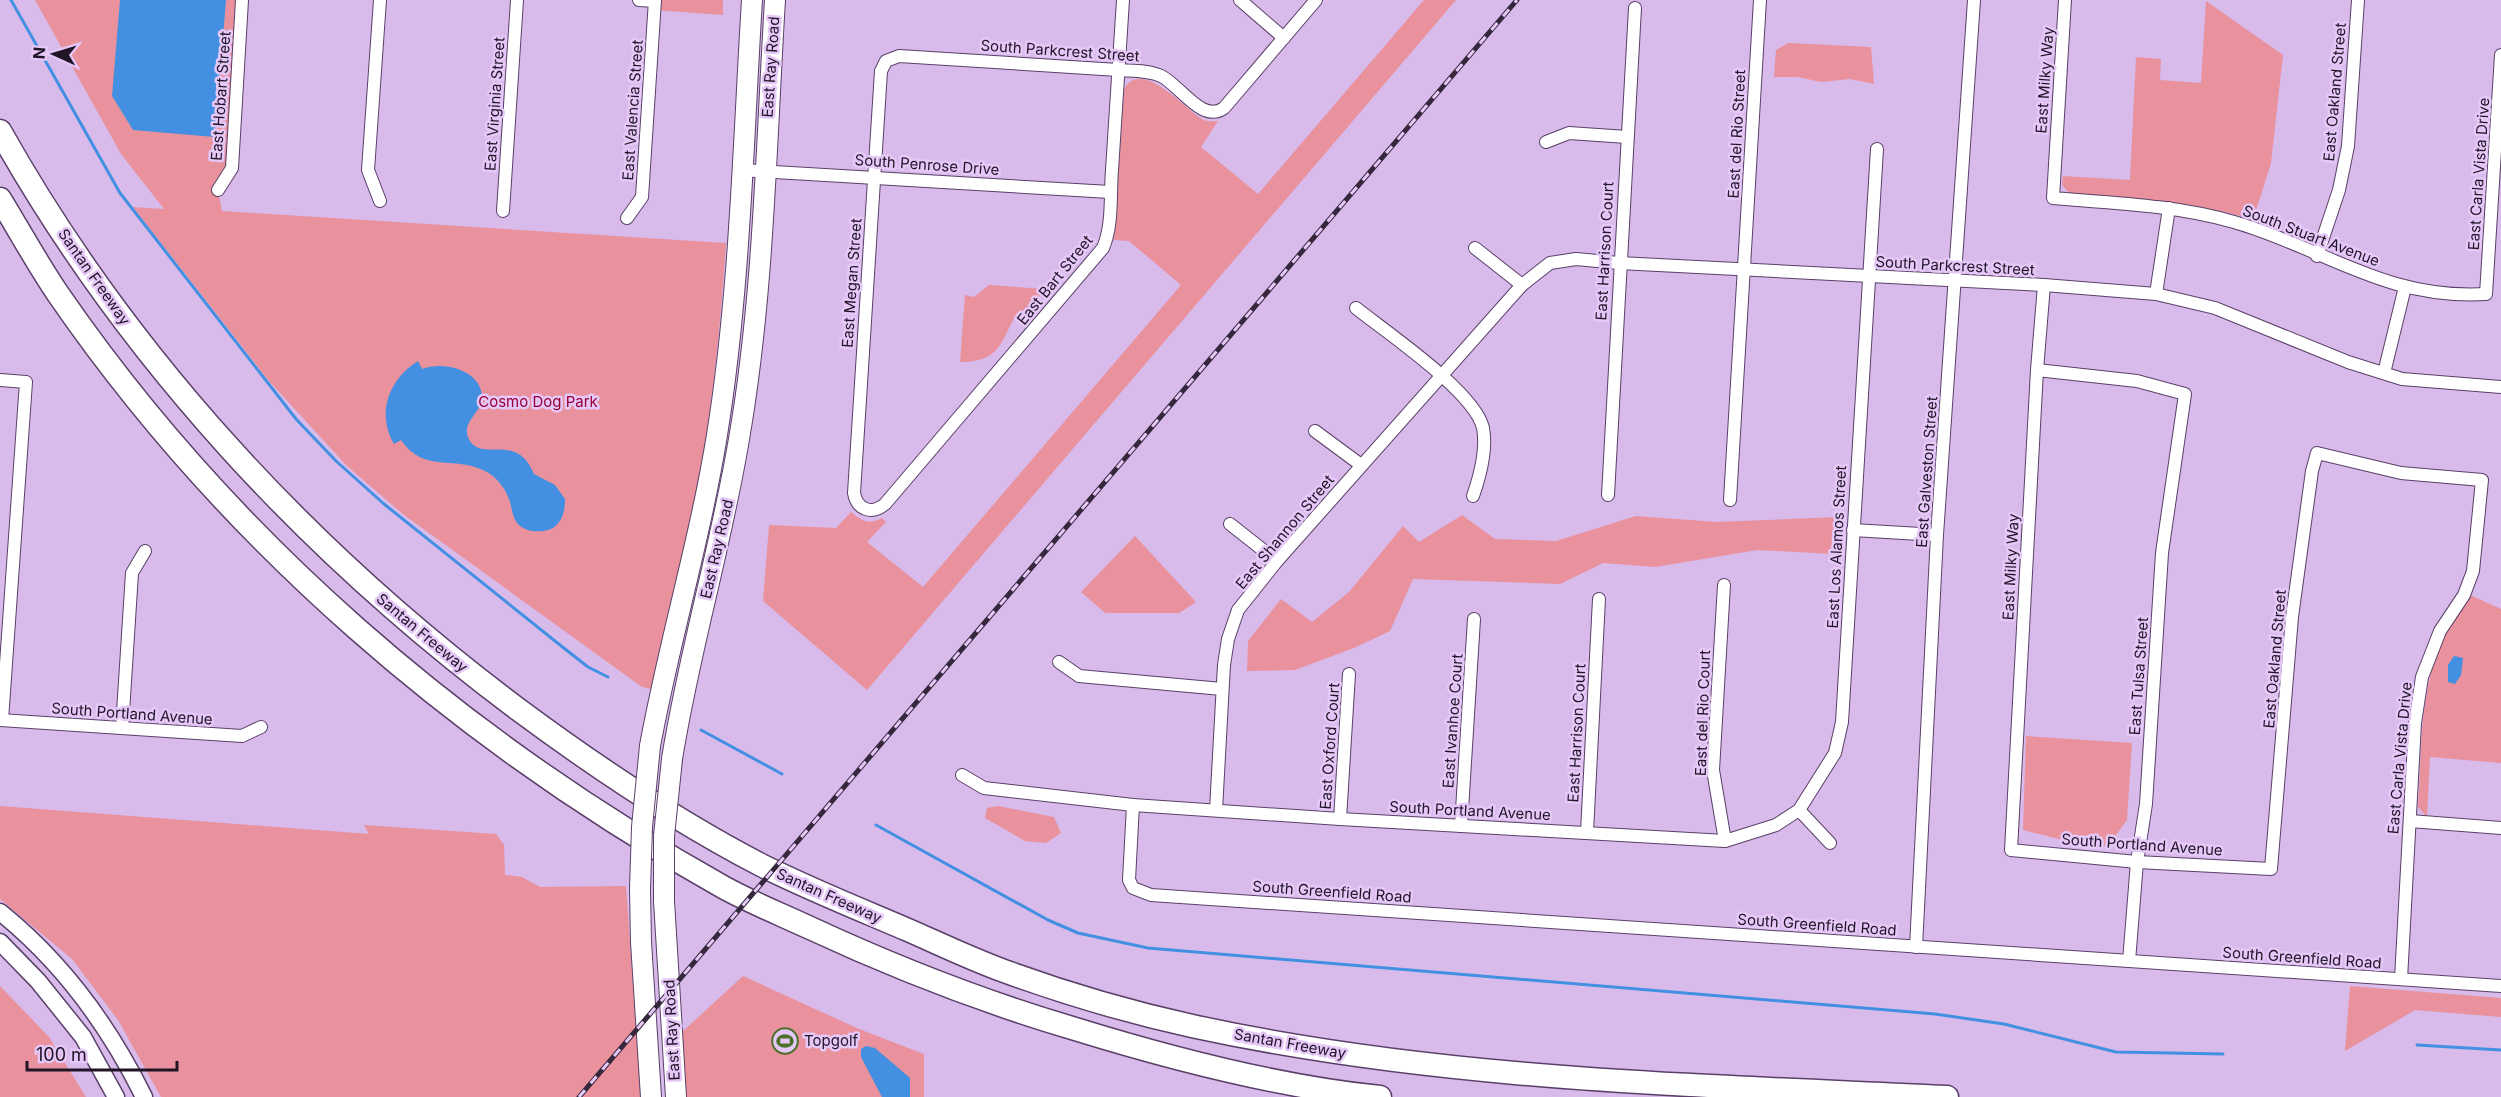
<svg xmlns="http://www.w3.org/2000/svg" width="2501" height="1097" viewBox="0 0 2501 1097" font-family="Inter,sans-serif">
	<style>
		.green { fill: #e9919c }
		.water { fill: #4390e2 }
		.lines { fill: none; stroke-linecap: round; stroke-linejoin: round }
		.stream { stroke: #4390e2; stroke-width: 3 }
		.street-casing { stroke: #5a4069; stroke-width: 14 }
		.secondary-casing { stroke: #5a4069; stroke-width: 19 }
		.primary-casing { stroke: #5a4069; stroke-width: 22 }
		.highway-casing { stroke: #5a4069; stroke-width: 25 }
		.street { stroke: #fff; stroke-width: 12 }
		.secondary { stroke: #fff; stroke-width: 16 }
		.primary { stroke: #fff; stroke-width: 20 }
		.highway { stroke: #fff; stroke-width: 22 }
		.rail-casing { stroke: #35283d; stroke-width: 5 }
		.rail { stroke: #e5c8f8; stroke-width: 3; stroke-dasharray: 9; stroke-linecap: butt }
		.primary-bridge-casing { stroke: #5a4069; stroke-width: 22; stroke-linecap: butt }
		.primary-bridge { stroke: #fff; stroke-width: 20 }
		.labels { text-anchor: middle; stroke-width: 5; stroke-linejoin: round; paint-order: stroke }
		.street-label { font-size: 15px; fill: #201527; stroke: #e5c8f8 }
		.park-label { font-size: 15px; fill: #980036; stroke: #e5c8f8 }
		.poi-label { font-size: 15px; fill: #201527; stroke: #e5c8f8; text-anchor: start }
	</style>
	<rect width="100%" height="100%" fill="#d8bbeb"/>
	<g class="green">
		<path d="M 35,0 L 242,0 L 232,168 L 218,191 L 222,211 L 726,243 C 720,333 711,423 693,511 C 681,571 664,630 651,689 L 642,687 L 404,515 L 347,466 L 268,380 L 133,207 L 164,209 L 121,154 Z"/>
		<polygon points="655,0 723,0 723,15 654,10"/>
		<path d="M 1424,0 L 1456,0 L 867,690 L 763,601 L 769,525 L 836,528 L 851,512 C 862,521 869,525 882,518 L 886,522 L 867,542 L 923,587 L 1181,285 L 1129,241 L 1114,240 L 1124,89 C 1142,56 1187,112 1204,120 C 1209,122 1213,121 1218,121 L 1201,147 L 1258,194 Z"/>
		<path d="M 2206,1 L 2283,55 L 2271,163 L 2253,220 C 2193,201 2134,198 2071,195 L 2062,185 L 2063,176 L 2130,180 L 2136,57 L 2161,59 L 2160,80 L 2201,83 Z"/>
		<polygon points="1788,43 1871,47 1874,84 1850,79 1821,82 1798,77 1774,77 1776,50"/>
		<path d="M 989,285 L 1046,289 L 1031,309 L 1017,313 C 1000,342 1001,362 960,362 L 965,295 L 974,297 Z"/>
		<polygon points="1462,515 1495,539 1556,541 1636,516 1717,522 1838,517 1833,554 1757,550 1655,567 1603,563 1560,584 1413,579 1390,631 1354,648 1295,670 1247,671 1248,641 1281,599 1312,622 1349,592 1403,526 1419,542"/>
		<polygon points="1135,536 1196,602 1179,613 1105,613 1081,592"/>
		<path d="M 2470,595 L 2501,609 L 2501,763 L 2430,757 L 2427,817 L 2418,807 C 2422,751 2419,691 2443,638 C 2450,623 2462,609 2470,595 Z"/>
		<polygon points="2026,736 2132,743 2127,820 2108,846 2071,842 2023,830"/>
		<polygon points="0,806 369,834 364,825 496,834 504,845 505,875 522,877 540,887 626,886 641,1097 161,1097 118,1020 72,959 0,899"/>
		<polygon points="998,806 1054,817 1061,833 1046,843 1025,841 985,818 987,808"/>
		<polygon points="743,976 859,1029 924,1054 924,1097 685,1097 681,1033"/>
		<polygon points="0,986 49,1037 86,1097 0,1097"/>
		<polygon points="2350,986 2501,998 2501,1017 2415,1010 2345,1051"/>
	</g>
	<g class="water">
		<polygon points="120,0 226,0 215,137 133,130 112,96"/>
		<path d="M 418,361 L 422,369 C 442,361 479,369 482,395 C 484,413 458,422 470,441 C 484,462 517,432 534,474 L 555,485 L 565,499 C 565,510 563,521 553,528 C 543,533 526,533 518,524 C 513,519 512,509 510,502 C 506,489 497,477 485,471 C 454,455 424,474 401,440 L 394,444 C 376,413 389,379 418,361 Z"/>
		<polygon points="2454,656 2463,658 2461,675 2455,684 2448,682 2448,665"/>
		<polygon points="866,1046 875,1048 910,1078 910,1097 882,1097 861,1057 861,1049"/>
	</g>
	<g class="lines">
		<g class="stream">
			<polyline points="11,0 120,193 296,419 336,461 384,504 565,649 588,667 608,677"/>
			<polyline points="701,730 782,774"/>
			<polyline points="876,825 1048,920 1078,933 1148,948 1935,1014 2004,1024 2116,1052 2223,1054"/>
			<polyline points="2417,1045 2501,1050"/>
		</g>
		<g class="street-casing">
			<g id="street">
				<polyline points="380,0 368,170 380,201"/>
				<polyline points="639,0 655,1"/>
				<path d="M 1123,0 C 1119,57 1116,114 1112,170 C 1110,195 1113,225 1103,248 L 885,504 C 872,515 857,510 854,493 L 881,71 L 886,61 L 899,56 L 1118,70 C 1132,71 1148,70 1161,76 C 1180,85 1202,124 1224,108 L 1316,0"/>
				<polyline points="1240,0 1284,38"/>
				<path d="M 2065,0 L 2053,198 C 2113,203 2175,205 2234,222 C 2324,248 2385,300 2486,294 L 2501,55"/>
				<polyline points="1546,142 1569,133 1627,137"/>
				<polyline points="741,170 1110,192"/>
				<polyline points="218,190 232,168 242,0"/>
				<polyline points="503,211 517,0"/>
				<polyline points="627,218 642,197 655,0"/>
				<polyline points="1475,248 1522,285"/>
				<polyline points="2317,256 2339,190 2348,146 2358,0"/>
				<polyline points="2044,285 2037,370 2011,850 2137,862 2271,869 2292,617 2312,471 2317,453 2401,473 2482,480 2473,571 2464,595 2440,631 2422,677 2415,723 2401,979"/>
				<polyline points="2156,294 2169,208"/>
				<path d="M 1356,308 C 1386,332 1475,392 1483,428 C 1487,449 1480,476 1473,496"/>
				<polyline points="2037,370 2137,381 2185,394 2162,553 2146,804 2137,862 2129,961"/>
				<polyline points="2384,373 2405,287"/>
				<polyline points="0,380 26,382 2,720"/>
				<polyline points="1315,431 1361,465"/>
				<polyline points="1608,495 1635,8"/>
				<polyline points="1730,500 1760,0"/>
				<polyline points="1230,524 1277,561"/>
				<polyline points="1853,530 1937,535"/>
				<polyline points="1724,585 1713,770 1725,841"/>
				<polyline points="1059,662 1079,676 1222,689"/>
				<polyline points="0,720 242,736 261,727"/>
				<polyline points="122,728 132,573 145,551"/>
				<polyline points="962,775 984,788 1133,805 1340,819 1725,841 1776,825 1799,810 1835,753 1842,722 1877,149"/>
				<polyline points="1133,805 1129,880 1133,888 1151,895 2501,986"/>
				<polyline points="1216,810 1224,665 1228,639 1238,610 1277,561 1522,285 1550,263 1576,259 1619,263 2044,285 2156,294 2215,308 2348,362 2402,379 2501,387"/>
				<polyline points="1799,810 1830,843"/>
				<polyline points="1340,819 1349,674"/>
				<polyline points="2410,821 2501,828"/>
				<polyline points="1461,826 1474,619"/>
				<polyline points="1587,832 1599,599"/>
				<polyline points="1916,947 1937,535 1974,0"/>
			</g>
		</g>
		<g class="secondary-casing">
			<g id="secondary">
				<path d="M 0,912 C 62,962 109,1026 144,1097"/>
				<polyline points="0,942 38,981 83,1037 116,1097"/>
			</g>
		</g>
		<g class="primary-casing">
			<g id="primary">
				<path d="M 650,746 C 669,642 700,540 717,435 C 740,292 743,145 752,0"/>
				<path d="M 672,759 C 689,652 721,547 739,439 C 764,295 766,146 775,0"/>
				<polyline points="640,889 641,942 651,1097"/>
				<polyline points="664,901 676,1097"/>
			</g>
		</g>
		<g class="highway-casing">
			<g id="highway">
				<path d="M 0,131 C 128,359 310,554 519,710 C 596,767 676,821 761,865 C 809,889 859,909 908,930 C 940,944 971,959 1004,971 C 1064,993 1129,1012 1192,1026 C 1440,1080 1694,1085 1947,1097"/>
				<path d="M 0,199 C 19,230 37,263 58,294 C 228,541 462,741 723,887 C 750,902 780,914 808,927 C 894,967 981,1001 1072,1028 C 1169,1058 1279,1087 1380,1097"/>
			</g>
		</g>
		<use href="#street" class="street"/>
		<use href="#secondary" class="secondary"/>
		<use href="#primary" class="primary"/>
		<use href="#highway" class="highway"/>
		<g class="rail-casing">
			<polyline id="rail" points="579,1097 1517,0"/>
		</g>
		<use href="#rail" class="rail"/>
		<g class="primary-bridge-casing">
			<g id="primary-bridge">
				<polyline points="640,889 642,827 650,746"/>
				<polyline points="664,901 664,836 672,759"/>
			</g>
		</g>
		<use href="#primary-bridge" class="primary-bridge"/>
	</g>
	<defs>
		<g id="stadium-ring" transform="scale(1.35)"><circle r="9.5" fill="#e5c8f8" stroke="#4c712a" stroke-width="1.5"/><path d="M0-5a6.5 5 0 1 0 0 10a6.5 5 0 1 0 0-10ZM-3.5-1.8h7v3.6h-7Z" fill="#4c712a"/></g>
	</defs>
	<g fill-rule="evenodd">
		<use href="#stadium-ring" x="785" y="1041"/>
	</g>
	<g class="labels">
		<g class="street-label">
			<text transform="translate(1060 51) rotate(4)" y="5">South Parkcrest Street</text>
			<text transform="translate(771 67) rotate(-86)" y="5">East Ray Road</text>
			<text transform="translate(2045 80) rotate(-86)" y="5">East Milky Way</text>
			<text transform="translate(2335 92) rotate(-85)" y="5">East Oakland Street</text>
			<text transform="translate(221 96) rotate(-86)" y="5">East Hobart Street</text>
			<text transform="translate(495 104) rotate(-86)" y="5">East Virginia Street</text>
			<text transform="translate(633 110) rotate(-86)" y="5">East Valencia Street</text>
			<text transform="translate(1737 134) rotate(-87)" y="5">East del Rio Street</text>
			<text transform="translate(927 165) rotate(4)" y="5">South Penrose Drive</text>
			<text transform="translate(2479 174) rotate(-86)" y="5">East Carla Vista Drive</text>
			<text transform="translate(2311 236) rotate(21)" y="5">South Stuart Avenue</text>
			<text transform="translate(1605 251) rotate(-87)" y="5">East Harrison Court</text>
			<text transform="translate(1955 266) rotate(3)" y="5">South Parkcrest Street</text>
			<text transform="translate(94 277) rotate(55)" y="5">Santan Freeway</text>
			<text transform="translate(1055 280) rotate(-51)" y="5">East Bart Street</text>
			<text transform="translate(852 283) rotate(-86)" y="5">East Megan Street</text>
			<text transform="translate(1927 472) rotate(-86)" y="5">East Galveston Street</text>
			<text transform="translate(1285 532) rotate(-50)" y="5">East Shannon Street</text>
			<text transform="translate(1837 547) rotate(-87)" y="5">East Los Alamos Street</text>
			<text transform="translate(717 549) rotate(-77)" y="5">East Ray Road</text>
			<text transform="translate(2011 567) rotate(-87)" y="5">East Milky Way</text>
			<text transform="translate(422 633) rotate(40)" y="5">Santan Freeway</text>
			<text transform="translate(2275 659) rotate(-85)" y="5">East Oakland Street</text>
			<text transform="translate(2139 676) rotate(-86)" y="5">East Tulsa Street</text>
			<text transform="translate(1703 713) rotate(-88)" y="5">East del Rio Court</text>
			<text transform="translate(132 714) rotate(4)" y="5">South Portland Avenue</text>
			<text transform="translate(1453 721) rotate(-86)" y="5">East Ivanhoe Court</text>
			<text transform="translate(1577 733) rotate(-87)" y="5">East Harrison Court</text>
			<text transform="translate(1330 746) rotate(-86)" y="5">East Oxford Court</text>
			<text transform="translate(2400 758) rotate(-85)" y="5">East Carla Vista Drive</text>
			<text transform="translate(1470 811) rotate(3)" y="5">South Portland Avenue</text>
			<text transform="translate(2142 845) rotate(4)" y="5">South Portland Avenue</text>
			<text transform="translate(1332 892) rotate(4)" y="5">South Greenfield Road</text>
			<text transform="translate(829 896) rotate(24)" y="5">Santan Freeway</text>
			<text transform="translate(1817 925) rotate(4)" y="5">South Greenfield Road</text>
			<text transform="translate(2302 958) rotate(4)" y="5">South Greenfield Road</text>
			<text transform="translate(672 1030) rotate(-93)" y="5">East Ray Road</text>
			<text transform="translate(1290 1044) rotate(10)" y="5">Santan Freeway</text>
		</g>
		<g class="park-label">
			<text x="538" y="407">Cosmo Dog Park</text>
		</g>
		<g class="poi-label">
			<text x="804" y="1046">Topgolf</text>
		</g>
	</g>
	<g transform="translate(54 54) rotate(274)" stroke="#e5c8f8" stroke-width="4.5" paint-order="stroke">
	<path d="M0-4.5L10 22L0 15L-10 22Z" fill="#201527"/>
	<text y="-9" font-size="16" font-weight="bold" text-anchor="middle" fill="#201527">N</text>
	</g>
	<path d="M27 1061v9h150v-9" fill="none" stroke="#201527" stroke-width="3"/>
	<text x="36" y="1061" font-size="18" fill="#201527" stroke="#e5c8f8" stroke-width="4.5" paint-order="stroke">100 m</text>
</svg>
